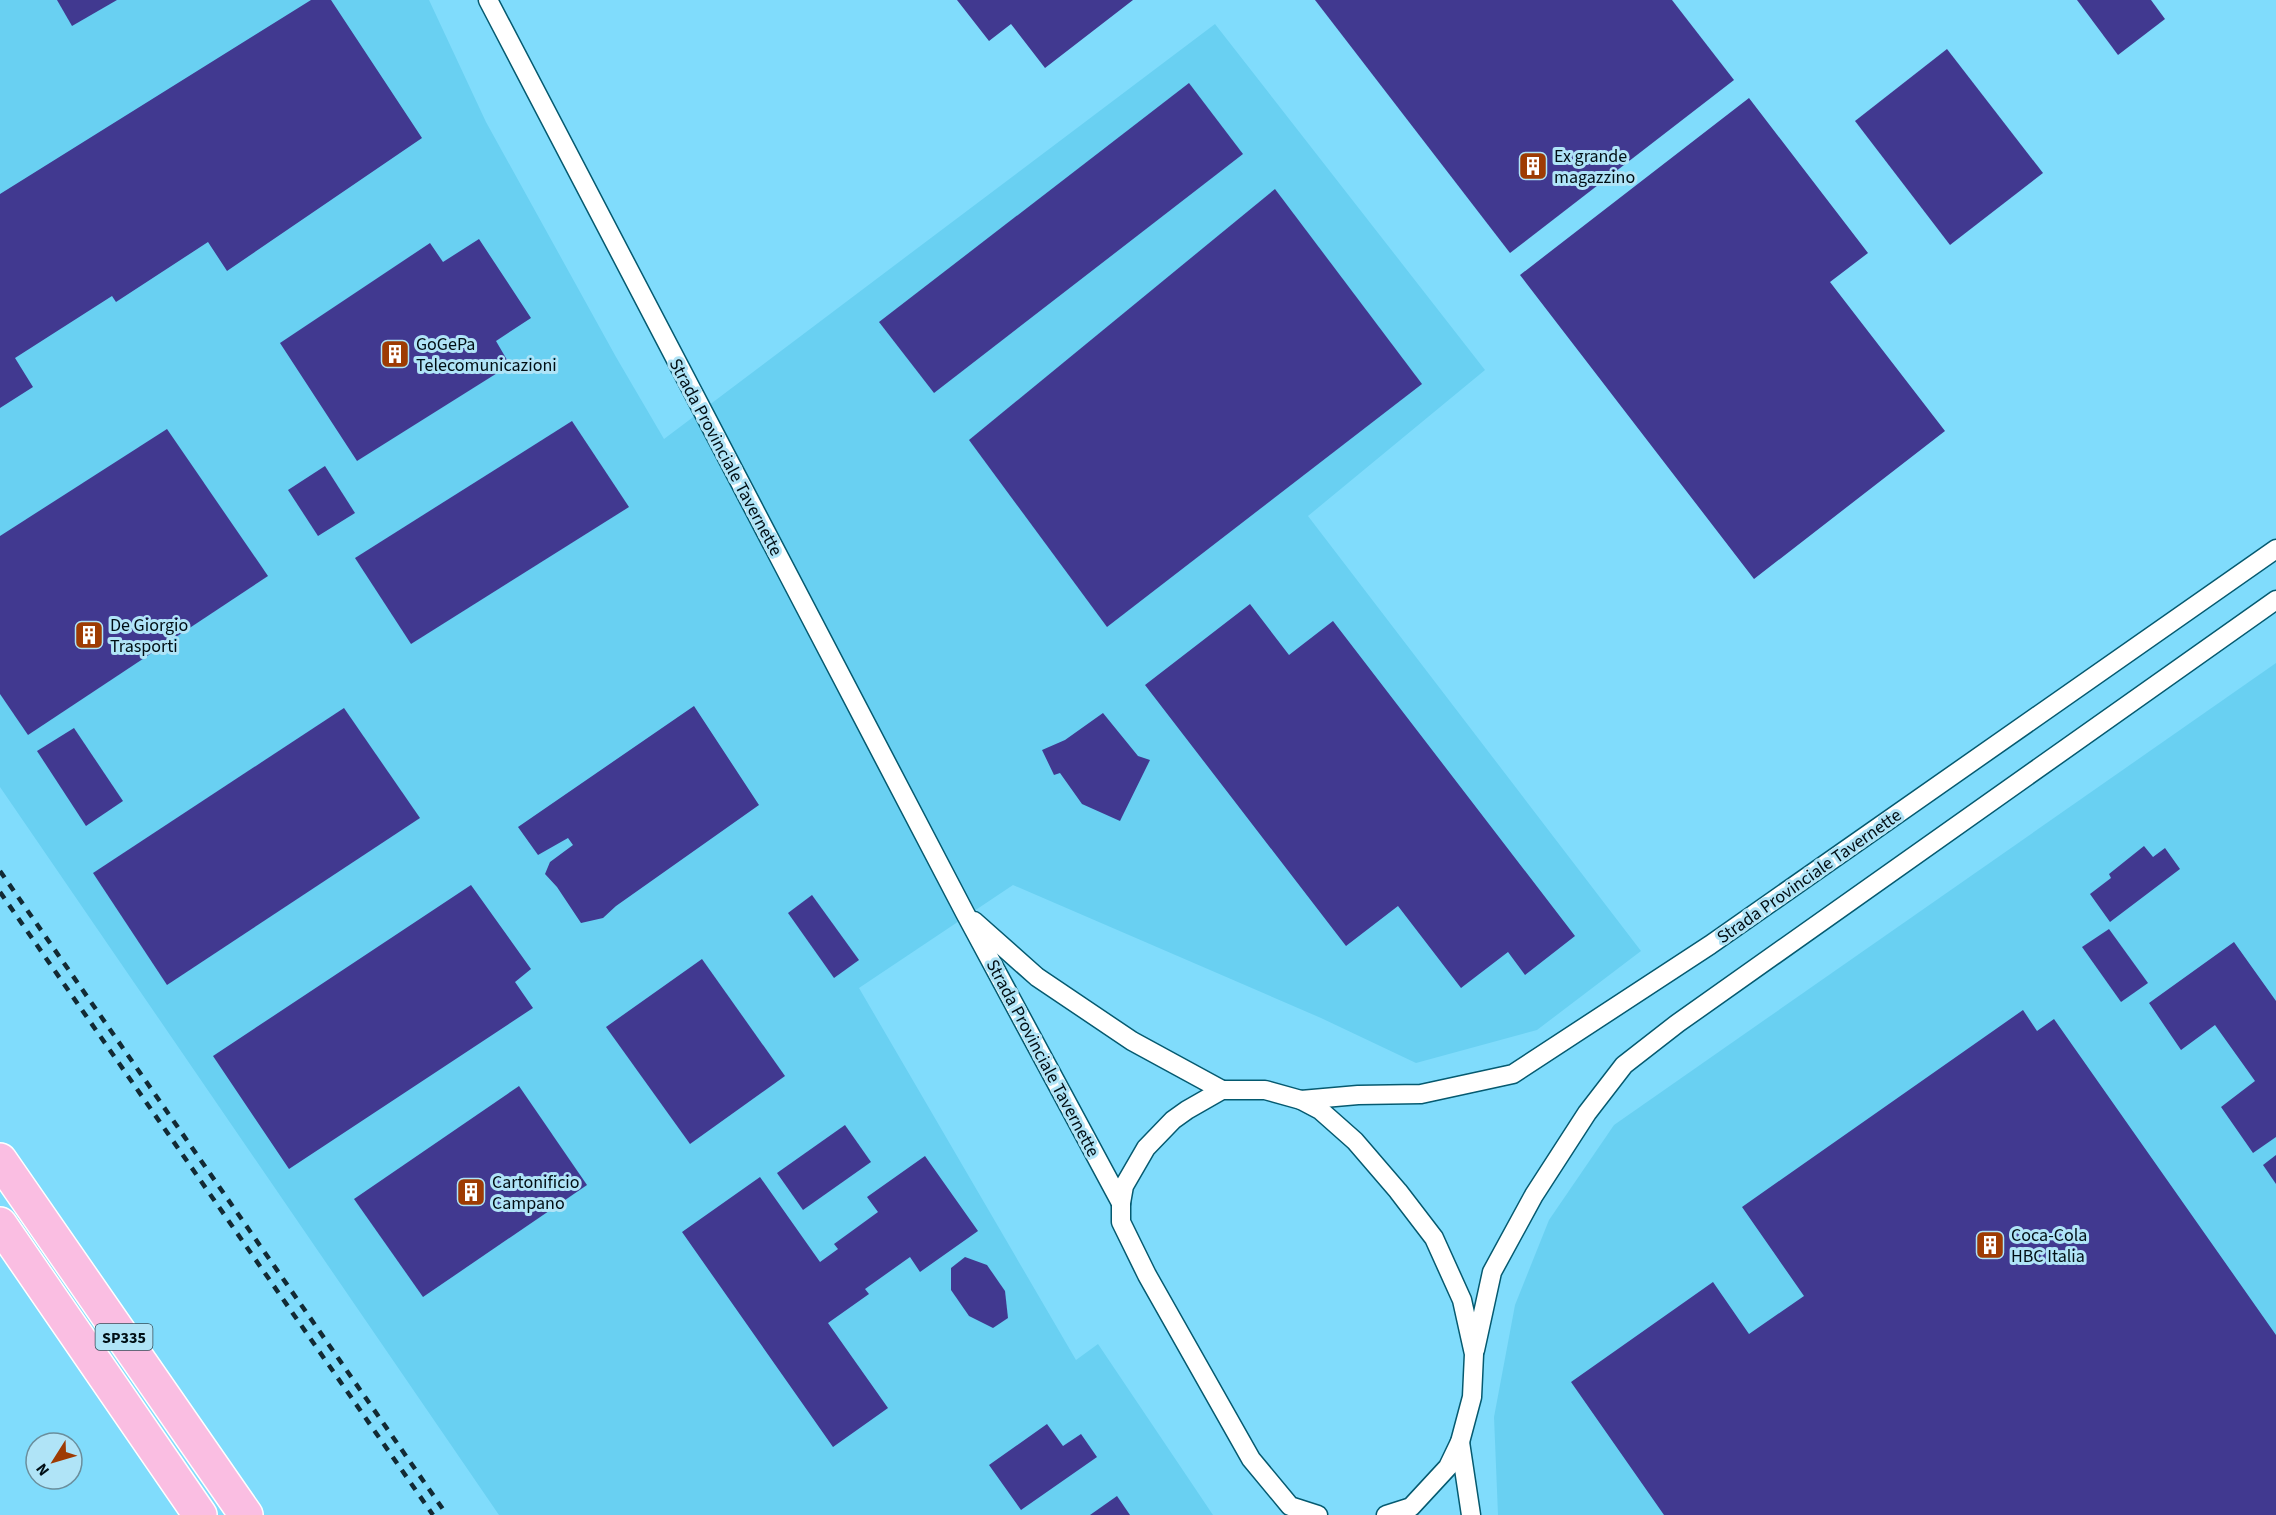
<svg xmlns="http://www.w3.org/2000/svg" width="2276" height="1515" viewBox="0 0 2276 1515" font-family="'Source Sans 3',sans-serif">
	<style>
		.built { fill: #69d0f2 }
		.building { fill: #413990 }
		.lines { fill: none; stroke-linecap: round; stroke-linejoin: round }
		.street-casing { stroke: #055a70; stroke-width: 21 }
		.highway-casing { stroke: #fff; stroke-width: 36 }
		.street { stroke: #fff; stroke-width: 18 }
		.highway { stroke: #fabee2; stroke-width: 33 }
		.rail { stroke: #122a34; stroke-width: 4.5; stroke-dasharray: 8 8; stroke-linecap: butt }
		.labels { text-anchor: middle; stroke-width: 6; stroke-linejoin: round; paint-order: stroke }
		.shield { fill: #b0e4f7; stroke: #354e58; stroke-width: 1.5 }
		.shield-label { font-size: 16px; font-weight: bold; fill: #000e14 }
		.poi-label { font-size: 18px; fill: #000e14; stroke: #b0e4f7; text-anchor: start }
		.street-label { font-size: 18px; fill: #000e14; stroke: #b0e4f7 }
	</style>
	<rect width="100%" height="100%" fill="#80dcfc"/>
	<g class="built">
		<polygon points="0,0 429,0 486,122 616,357 664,439 1215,24 1485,370 1308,516 1641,951 1537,1030 1416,1063 1321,1018 1013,885 859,988 1076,1360 1098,1344 1213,1515 499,1515 0,787"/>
		<polygon points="2276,663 2276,1515 1498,1515 1494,1417 1515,1305 1549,1220 1614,1125"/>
	</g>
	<g class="building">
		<polygon points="57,0 117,0 72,26"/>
		<polygon points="311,0 331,0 422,138 227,271 208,242 116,302 112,296 15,358 33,387 0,408 0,194"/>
		<polygon points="957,0 1133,0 1045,68 1011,24 989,41"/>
		<polygon points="1315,0 1672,0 1734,80 1510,253"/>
		<polygon points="2077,0 2151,0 2165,19 2118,55"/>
		<polygon points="1947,49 2043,173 1950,245 1855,121"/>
		<polygon points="1189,83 1243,154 934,393 879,322"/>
		<polygon points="1749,98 1868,253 1830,282 1945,431 1754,579 1520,275"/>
		<polygon points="1275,189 1422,384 1107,627 969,440"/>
		<polygon points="479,239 531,318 496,341 510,365 357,461 280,343 430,243 443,262"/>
		<polygon points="572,421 629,507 411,644 355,558"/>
		<polygon points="167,429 268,576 28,735 0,694 0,536"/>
		<polygon points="325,466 355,513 318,536 288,490"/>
		<polygon points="1250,604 1289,655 1333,621 1575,936 1525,975 1508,952 1461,988 1398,906 1346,946 1145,685"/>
		<polygon points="694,706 759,805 616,906 603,918 581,923 557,887 545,874 550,862 573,845 568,838 538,855 518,827"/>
		<polygon points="344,708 420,818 167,985 93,873"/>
		<polygon points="1103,713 1138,756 1150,760 1120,821 1082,804 1060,773 1054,775 1042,750 1065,740"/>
		<polygon points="74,728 123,801 86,826 37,751"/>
		<polygon points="2144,846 2153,857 2165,848 2180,869 2110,922 2090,894 2111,878 2109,874"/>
		<polygon points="471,885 531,969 515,982 533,1008 289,1169 213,1056"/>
		<polygon points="812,895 859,960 834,978 788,913"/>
		<polygon points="2109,929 2148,983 2121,1002 2082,947"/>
		<polygon points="2234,942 2276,1001 2276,1137 2253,1153 2221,1107 2255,1081 2215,1025 2181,1050 2149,1003"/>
		<polygon points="702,959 785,1076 690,1144 606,1027"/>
		<polygon points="2023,1010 2037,1031 2054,1019 2276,1335 2276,1515 1664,1515 1571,1382 1713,1282 1749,1334 1804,1296 1742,1207"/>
		<polygon points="519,1086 587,1185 423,1297 354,1199"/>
		<polygon points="845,1125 871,1162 803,1210 777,1173"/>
		<polygon points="2276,1155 2276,1184 2263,1165"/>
		<polygon points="925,1156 978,1231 920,1272 910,1257 865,1289 869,1294 828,1323 888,1408 833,1447 682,1232 760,1177 820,1262 838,1249 834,1244 878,1212 867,1197"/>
		<polygon points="965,1257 987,1265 1005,1291 1008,1318 993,1328 969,1316 951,1290 951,1268"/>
		<polygon points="1047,1424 1063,1446 1081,1434 1097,1457 1021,1510 989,1465"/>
		<polygon points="1117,1496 1130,1515 1090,1515"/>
	</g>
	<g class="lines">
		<g class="street-casing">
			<g id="street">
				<polyline points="488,0 965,913 1121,1203"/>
				<polyline points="974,921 1037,977 1132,1041 1222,1090"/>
				<polyline points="1301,1100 1358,1095 1421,1094 1513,1074 1710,945 2276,549"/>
				<polyline points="1475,1350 1492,1272 1534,1195 1587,1113 1624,1065 1678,1023 2276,600"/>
				<polyline points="1460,1442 1471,1515"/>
				<polyline points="1318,1515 1290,1506 1251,1459 1147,1275 1121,1222 1121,1203 1124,1186 1146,1148 1173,1120 1187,1110 1222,1090 1265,1090 1301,1100 1320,1110 1355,1141 1398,1191 1434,1238 1462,1300 1474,1354 1472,1397 1460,1442 1448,1467 1411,1507 1386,1515"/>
			</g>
		</g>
		<g class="highway-casing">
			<g id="highway">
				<polyline points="0,1160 246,1515"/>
				<polyline points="0,1224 200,1515"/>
			</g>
		</g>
		<use href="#street" class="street"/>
		<use href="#highway" class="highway"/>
		<g class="rail">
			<polyline points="0,871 447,1515"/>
			<polyline points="0,892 433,1515"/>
		</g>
	</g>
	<defs>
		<g id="building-square" transform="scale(1.5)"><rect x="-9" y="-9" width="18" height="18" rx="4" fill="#9e3b03" stroke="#b0e4f7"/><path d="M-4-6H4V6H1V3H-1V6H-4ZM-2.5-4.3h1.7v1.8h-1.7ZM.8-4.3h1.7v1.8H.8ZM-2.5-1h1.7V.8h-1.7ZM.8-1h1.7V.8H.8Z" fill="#fff"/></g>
	</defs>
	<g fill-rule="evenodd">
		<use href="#building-square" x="1533" y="166"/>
		<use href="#building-square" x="395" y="354"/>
		<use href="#building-square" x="89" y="635"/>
		<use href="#building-square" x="471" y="1192"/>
		<use href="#building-square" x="1990" y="1245"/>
	</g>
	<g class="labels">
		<rect class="shield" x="95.5" y="1324" width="57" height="26" rx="4.5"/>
		<g class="shield-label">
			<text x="124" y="1343">SP335</text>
		</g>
		<g class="poi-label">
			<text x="1554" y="162">Ex grande<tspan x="1554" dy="21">magazzino</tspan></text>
			<text x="416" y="350">GoGePa<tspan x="416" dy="21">Telecomunicazioni</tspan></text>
			<text x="110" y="631">De Giorgio<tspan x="110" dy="21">Trasporti</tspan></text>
			<text x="492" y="1188">Cartonificio<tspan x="492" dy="21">Campano</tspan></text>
			<text x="2011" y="1241">Coca-Cola<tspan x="2011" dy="21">HBC Italia</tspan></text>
		</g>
		<g class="street-label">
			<text transform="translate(726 457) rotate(62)" y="6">Strada Provinciale Tavernette</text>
			<text transform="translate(1809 876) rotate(-35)" y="6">Strada Provinciale Tavernette</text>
			<text transform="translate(1043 1058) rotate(62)" y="6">Strada Provinciale Tavernette</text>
		</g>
	</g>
	<g transform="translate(54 1461) rotate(233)"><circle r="28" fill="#b0e4f7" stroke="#6a8e9c" stroke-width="1.5"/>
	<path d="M0-4.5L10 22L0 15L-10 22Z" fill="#9e3b03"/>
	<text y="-9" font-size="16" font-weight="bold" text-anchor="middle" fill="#000e14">N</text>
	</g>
</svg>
